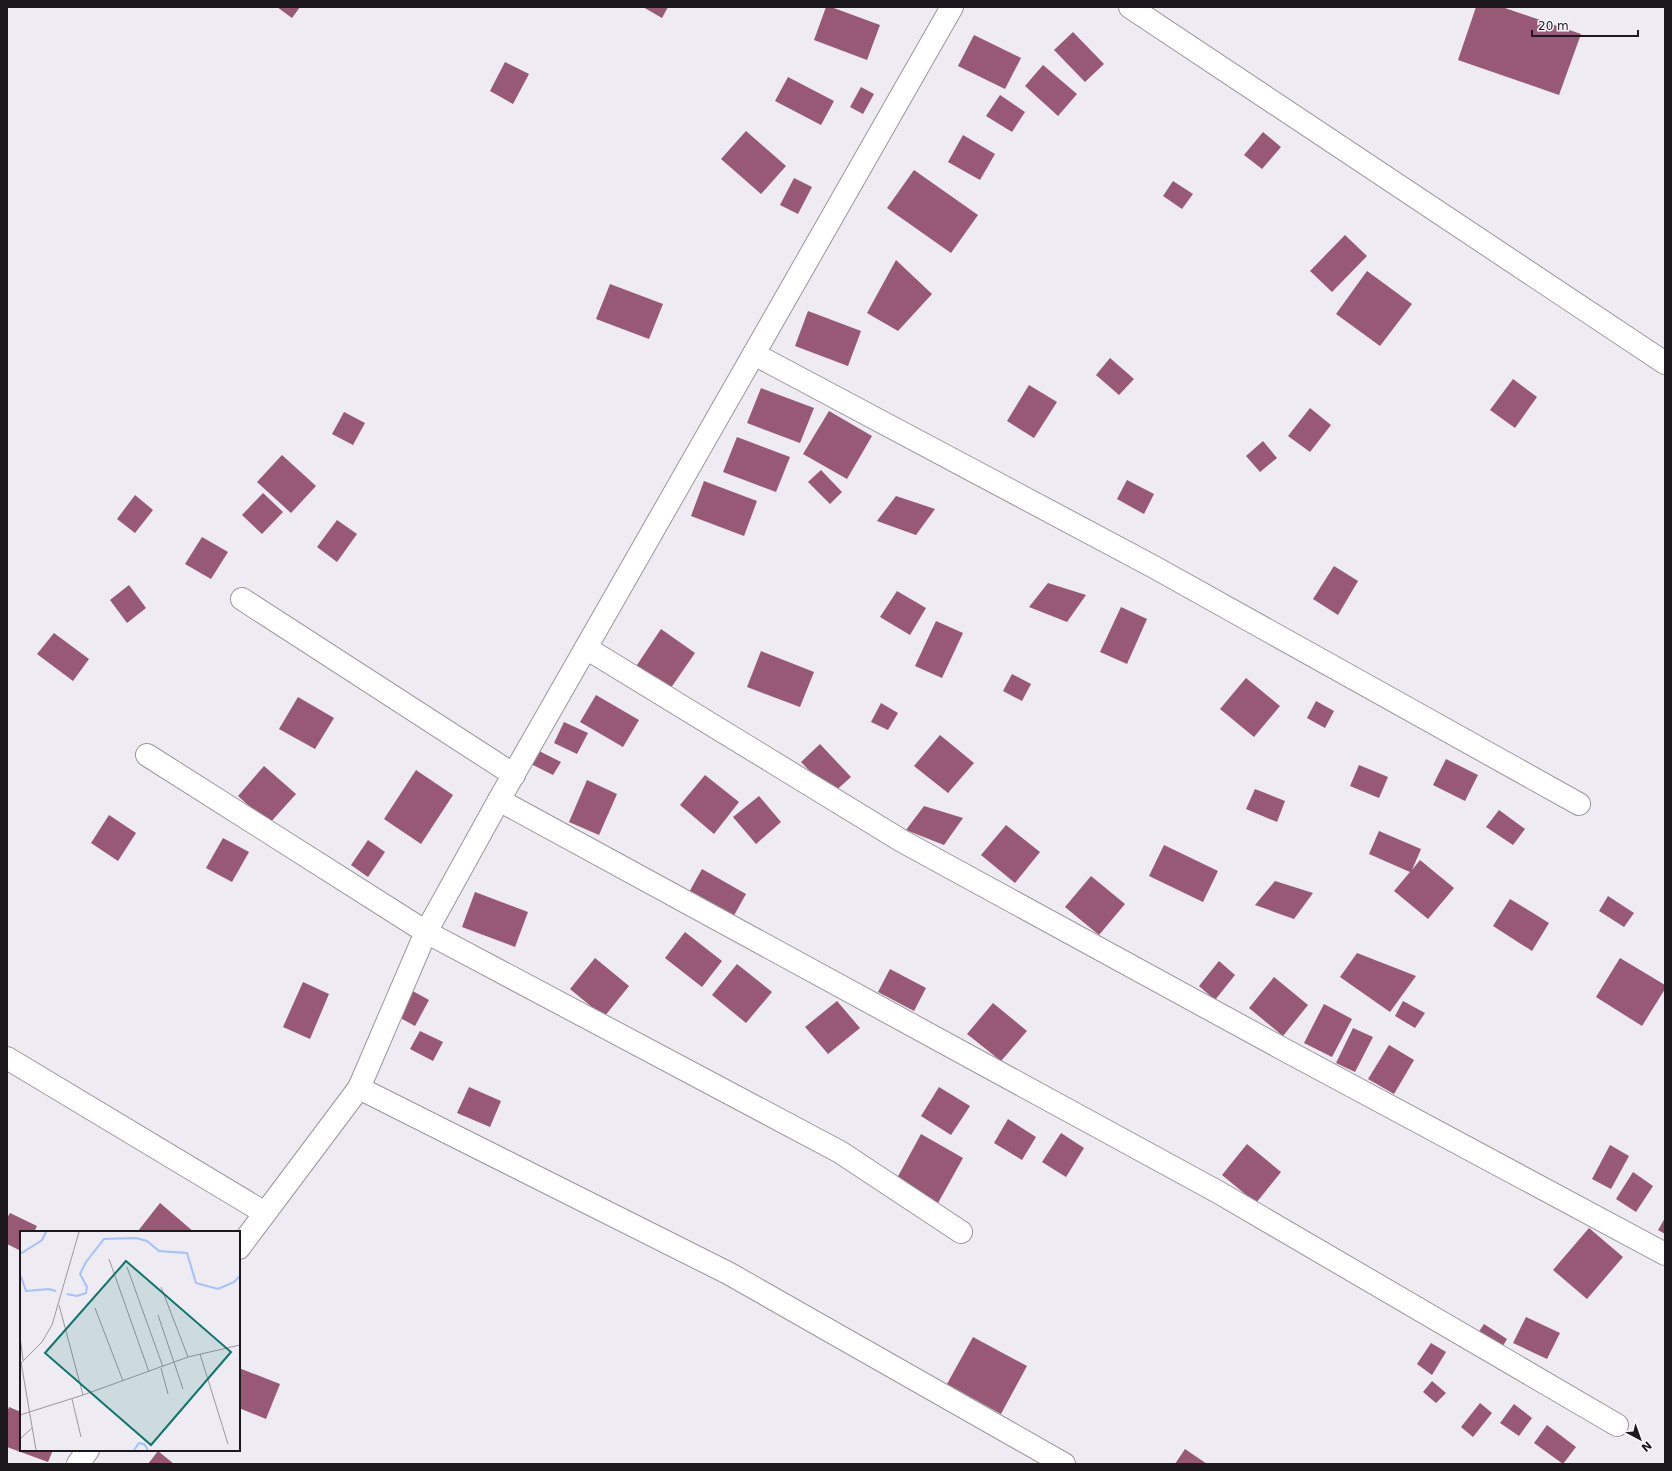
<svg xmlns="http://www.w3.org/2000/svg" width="1672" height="1471" viewBox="0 0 1672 1471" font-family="'DejaVu Sans',sans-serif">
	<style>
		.building { fill: #975975 }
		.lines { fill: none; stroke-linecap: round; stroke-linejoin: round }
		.minor-casing { stroke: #9a969d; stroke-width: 24 }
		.minor { stroke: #fff; stroke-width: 22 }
		.inset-river { fill: none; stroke: #a3c1fb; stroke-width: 2 }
		.inset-road { fill: none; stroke: #9a979d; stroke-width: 1 }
		.view { fill: #0f766e; fill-opacity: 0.15; stroke: #0f766e; stroke-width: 2 }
		.inset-edge { fill: none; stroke: #1b191c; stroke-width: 2 }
	</style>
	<rect width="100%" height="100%" fill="#efebf3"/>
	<g class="building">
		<polygon points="277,7 300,7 292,18"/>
		<polygon points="643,7 668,7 662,18"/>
		<polygon points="826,7 831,7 880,25 867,60 814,40"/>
		<polygon points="1476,7 1502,7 1581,34 1559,95 1458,60"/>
		<polygon points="1073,32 1104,64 1085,82 1054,50"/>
		<polygon points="974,35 1021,58 1005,89 958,66"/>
		<polygon points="505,62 529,74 513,104 490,91"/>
		<polygon points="1043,65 1077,94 1058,116 1025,86"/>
		<polygon points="788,77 834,101 821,125 775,101"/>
		<polygon points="861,87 874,94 863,114 850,107"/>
		<polygon points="1000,95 1025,112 1012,132 986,116"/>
		<polygon points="746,131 786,166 761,194 721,159"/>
		<polygon points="1263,132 1281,147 1262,169 1244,155"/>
		<polygon points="963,135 995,154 980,180 948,162"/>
		<polygon points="914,170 978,215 951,253 887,208"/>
		<polygon points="794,178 812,187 798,214 780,205"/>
		<polygon points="1173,181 1193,194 1182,209 1163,196"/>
		<polygon points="1345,235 1367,256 1332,292 1310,271"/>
		<polygon points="896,260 932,294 898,331 867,313"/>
		<polygon points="1367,271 1412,304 1380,346 1336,314"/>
		<polygon points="610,284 663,304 649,339 596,319"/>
		<polygon points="808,311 861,331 848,366 795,346"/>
		<polygon points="1110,358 1134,379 1119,395 1096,375"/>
		<polygon points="1513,379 1537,397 1515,428 1490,410"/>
		<polygon points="1029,385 1057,402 1034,438 1007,421"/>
		<polygon points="761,388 814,408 800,443 747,423"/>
		<polygon points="1310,408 1331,425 1310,452 1288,436"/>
		<polygon points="829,411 872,436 847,479 803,454"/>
		<polygon points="344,412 365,423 353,445 332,434"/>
		<polygon points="737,437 790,457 776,492 723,472"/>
		<polygon points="1263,441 1277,458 1260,472 1246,456"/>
		<polygon points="282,455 316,486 291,513 257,482"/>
		<polygon points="821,470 842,492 830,504 808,482"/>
		<polygon points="1127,480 1154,494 1144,514 1117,499"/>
		<polygon points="704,481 757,501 744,536 691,516"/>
		<polygon points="263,493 283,512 262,534 242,515"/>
		<polygon points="135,495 153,510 135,533 117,519"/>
		<polygon points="896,496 935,509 916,535 877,521"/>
		<polygon points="337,520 357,534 337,562 317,547"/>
		<polygon points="202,537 228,552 211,579 185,564"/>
		<polygon points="1334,566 1358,581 1338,615 1313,599"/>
		<polygon points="1048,583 1086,595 1067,622 1029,607"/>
		<polygon points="129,585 146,608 127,623 110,600"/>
		<polygon points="897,591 926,608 910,635 880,617"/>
		<polygon points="1121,607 1147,619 1127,664 1100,652"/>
		<polygon points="936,621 963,633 942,678 915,666"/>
		<polygon points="661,629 695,653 666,695 633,671"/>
		<polygon points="54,633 89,659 73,681 37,654"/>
		<polygon points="761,651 814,672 800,707 747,687"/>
		<polygon points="1012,674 1031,684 1022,701 1003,691"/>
		<polygon points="1246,678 1280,706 1254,737 1220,709"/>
		<polygon points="596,695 639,720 623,747 580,722"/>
		<polygon points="298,697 334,718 315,749 279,729"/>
		<polygon points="1316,701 1334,711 1325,728 1307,718"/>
		<polygon points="881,703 898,713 888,730 871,722"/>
		<polygon points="564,722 588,733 577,754 554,743"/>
		<polygon points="940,735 974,763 948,793 914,766"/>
		<polygon points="820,744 851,777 832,794 801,762"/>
		<polygon points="539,751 561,762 553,775 531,764"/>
		<polygon points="1446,759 1478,775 1465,801 1433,785"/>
		<polygon points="1359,765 1388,777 1379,798 1350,786"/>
		<polygon points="264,766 296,794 269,824 238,796"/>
		<polygon points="416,770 453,795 421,844 384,819"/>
		<polygon points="705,775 739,802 714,834 680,805"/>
		<polygon points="587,780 617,794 599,835 569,822"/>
		<polygon points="1255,789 1285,801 1277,822 1246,809"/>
		<polygon points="759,796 781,822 756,844 733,817"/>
		<polygon points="924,806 963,818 944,845 906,830"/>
		<polygon points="1499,810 1525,829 1513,845 1486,827"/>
		<polygon points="109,815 136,833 118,861 91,843"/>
		<polygon points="1006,825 1040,852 1015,883 981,855"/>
		<polygon points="1379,831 1421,849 1412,870 1420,860 1454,888 1428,919 1394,891 1410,872 1369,854"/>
		<polygon points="223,838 249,852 232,882 206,868"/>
		<polygon points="368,840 385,852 368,877 351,865"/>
		<polygon points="1164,845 1218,871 1203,902 1149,876"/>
		<polygon points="702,869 746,894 732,919 688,894"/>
		<polygon points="1091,876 1125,904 1099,935 1065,907"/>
		<polygon points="1275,881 1313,893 1294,919 1255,905"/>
		<polygon points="475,892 528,912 515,947 462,927"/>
		<polygon points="1608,896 1634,913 1624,927 1599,911"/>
		<polygon points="1510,899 1549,923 1532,951 1493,926"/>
		<polygon points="685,932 722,961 702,987 665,958"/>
		<polygon points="1357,953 1416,976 1390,1012 1340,977"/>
		<polygon points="595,958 629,986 604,1017 570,989"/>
		<polygon points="1620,958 1665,985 1665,989 1642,1026 1596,997"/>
		<polygon points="1219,961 1235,975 1215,1000 1199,986"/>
		<polygon points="737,964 772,992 746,1023 712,995"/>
		<polygon points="890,969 926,988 914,1011 878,992"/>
		<polygon points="1274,977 1308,1005 1283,1036 1249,1008"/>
		<polygon points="303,982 329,994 310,1039 283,1027"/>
		<polygon points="409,989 429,1000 415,1026 395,1015"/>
		<polygon points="837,1001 860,1028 828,1054 805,1027"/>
		<polygon points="1403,1001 1425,1013 1415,1028 1395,1016"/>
		<polygon points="993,1003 1027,1031 1001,1061 967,1034"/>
		<polygon points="1324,1004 1352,1019 1332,1057 1304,1043"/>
		<polygon points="1353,1028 1373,1037 1355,1072 1336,1063"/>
		<polygon points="420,1031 443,1042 433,1061 410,1049"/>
		<polygon points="1389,1045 1414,1060 1394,1094 1368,1079"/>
		<polygon points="469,1087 501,1101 490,1127 457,1113"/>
		<polygon points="939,1087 970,1106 951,1135 921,1116"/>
		<polygon points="1008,1119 1036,1137 1022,1160 994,1143"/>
		<polygon points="1061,1133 1084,1148 1066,1177 1042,1162"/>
		<polygon points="921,1134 963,1158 938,1203 896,1180"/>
		<polygon points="1247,1144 1281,1172 1256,1203 1222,1175"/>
		<polygon points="1610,1145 1629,1156 1611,1189 1592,1179"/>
		<polygon points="1633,1172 1653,1186 1636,1212 1616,1199"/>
		<polygon points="160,1203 194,1232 140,1232 138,1231"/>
		<polygon points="10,1213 37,1226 34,1232 21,1232 21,1251 7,1244 7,1218"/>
		<polygon points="1665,1218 1665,1234 1658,1230"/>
		<polygon points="1589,1228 1623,1257 1587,1299 1553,1270"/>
		<polygon points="1526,1317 1560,1333 1547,1359 1513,1343"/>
		<polygon points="1484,1324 1507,1339 1498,1354 1474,1339"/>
		<polygon points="973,1337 1027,1366 1001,1414 947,1384"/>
		<polygon points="1431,1343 1446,1352 1432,1375 1417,1364"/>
		<polygon points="239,1368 280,1384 266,1419 239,1408"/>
		<polygon points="1432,1381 1446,1393 1436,1403 1423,1392"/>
		<polygon points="1480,1403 1492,1413 1473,1437 1461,1427"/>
		<polygon points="1514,1404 1532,1418 1519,1436 1500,1423"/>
		<polygon points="9,1407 21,1412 21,1450 53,1450 48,1462 7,1447 7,1412"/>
		<polygon points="1547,1425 1576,1447 1563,1464 1534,1443"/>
		<polygon points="1185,1449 1207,1464 1175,1464"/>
		<polygon points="158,1451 174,1464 148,1464"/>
	</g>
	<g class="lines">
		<g class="minor-casing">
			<g id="minor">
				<polyline points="1130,7 1665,363"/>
				<polyline points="754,354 1154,567 1579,804"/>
				<polyline points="242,599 514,775"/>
				<polyline points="586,648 902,841 1281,1048 1665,1254"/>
				<polyline points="147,755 426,932 840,1152 961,1232"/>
				<polyline points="499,800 1218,1192 1617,1425"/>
				<polyline points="7,1058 265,1213"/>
				<polyline points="359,1088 728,1273 1064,1464"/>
				<polyline points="239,1248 359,1088 426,932 499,800 952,7"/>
				<polyline points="78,1464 88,1450"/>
			</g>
		</g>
		<use href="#minor" class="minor"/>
	</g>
	<g transform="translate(20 1231)">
		<rect width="220" height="220" fill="#efebf3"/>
		<path class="inset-river" d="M 0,23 L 22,9 L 26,1M 0,43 L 6,60 L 29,58 L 36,60M 47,63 L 57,65 L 66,62 L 67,56 L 60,43 L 66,31 L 84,8 L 116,7 L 127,10 L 139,20 L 167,22 L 176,52 L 198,58 L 214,51 L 220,45M 114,219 L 119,212 L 124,213 L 128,219"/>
		<path class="inset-road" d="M 89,28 L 129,141M 107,36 L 143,136M 141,56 L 168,126M 39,74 L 63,164M 75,77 L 103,150M 138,84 L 163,158M 0,105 L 3,129M 180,123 L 208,213M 1,131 L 16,219M 0,133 L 22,111 L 32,94 L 59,1M 141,137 L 148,163M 52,168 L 61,206M 0,184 L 63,164 L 168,126 L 220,114M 0,208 L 12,197"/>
		<path class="view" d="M 106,30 L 211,121 L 131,214 L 25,122 Z"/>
		<rect width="220" height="220" class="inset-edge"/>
	</g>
	<rect width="1672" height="1471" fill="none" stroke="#1b191c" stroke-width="16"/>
	<g transform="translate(1640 1439) rotate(139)" stroke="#fcf9ff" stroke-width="3" paint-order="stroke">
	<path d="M0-3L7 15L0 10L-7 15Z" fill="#1b191c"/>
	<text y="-6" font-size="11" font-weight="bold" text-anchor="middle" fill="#1b191c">N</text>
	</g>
	<path d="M1532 30v6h106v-6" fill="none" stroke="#1b191c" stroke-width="2"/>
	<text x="1538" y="30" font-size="12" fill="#1b191c" stroke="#fcf9ff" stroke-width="3" paint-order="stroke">20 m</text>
</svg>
